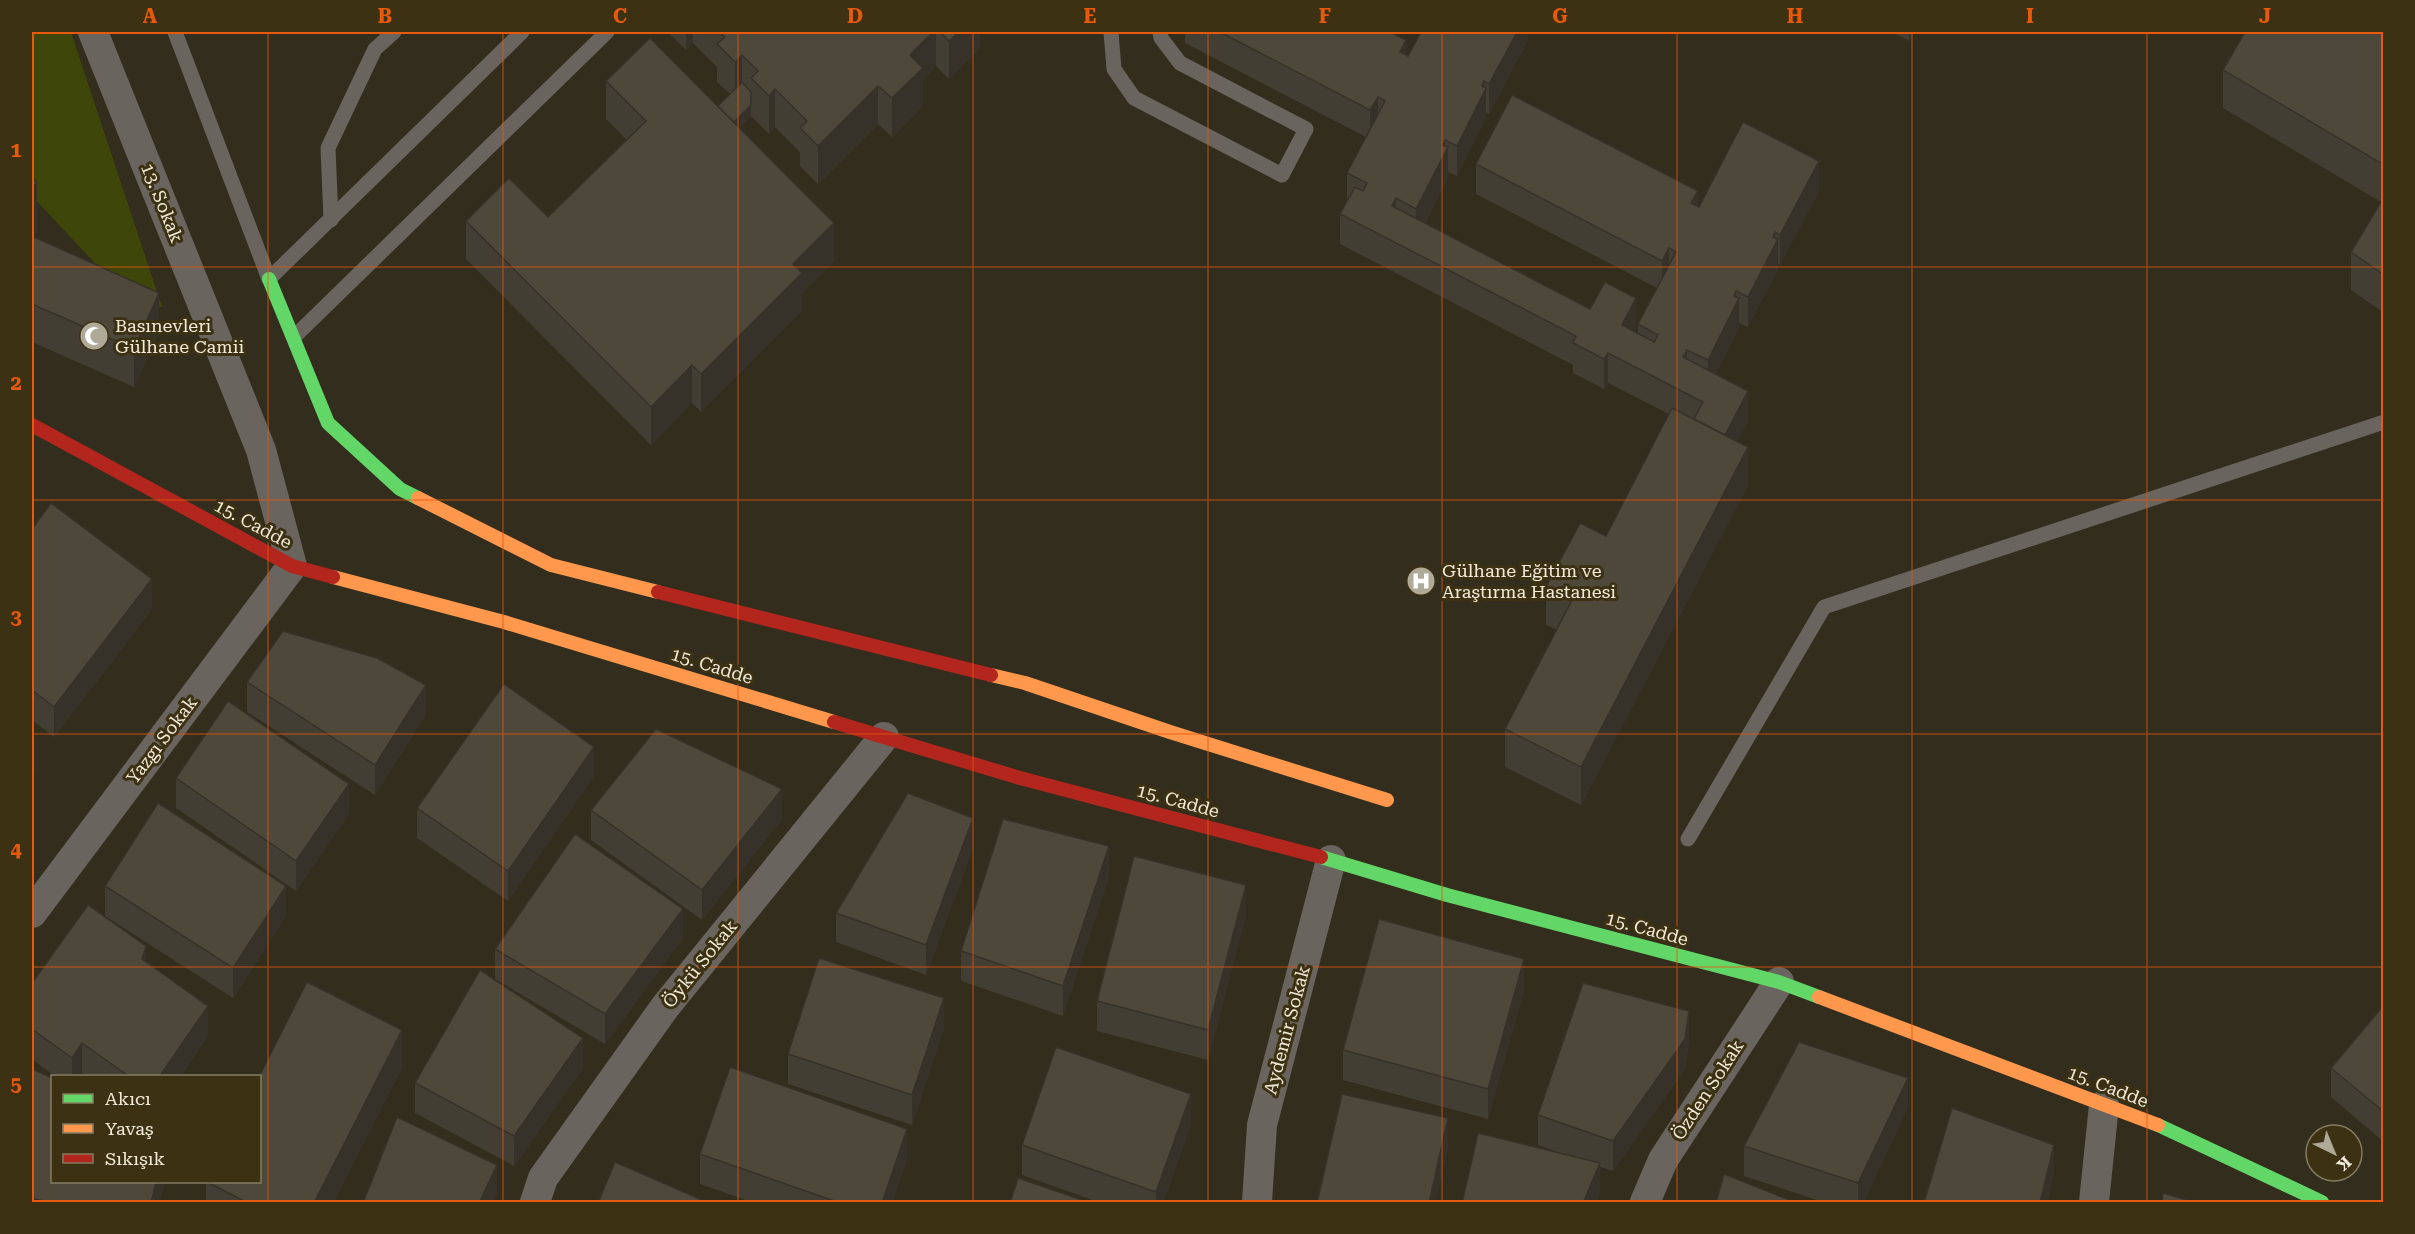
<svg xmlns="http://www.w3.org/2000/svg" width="2415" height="1234" viewBox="0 0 2415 1234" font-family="'Roboto Serif',serif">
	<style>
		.green { fill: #3e4709 }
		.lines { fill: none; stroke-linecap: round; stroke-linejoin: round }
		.lane { stroke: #69645d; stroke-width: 15 }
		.street { stroke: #69645d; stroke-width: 30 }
		.fast { stroke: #63d668; stroke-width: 14 }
		.slow { stroke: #ff974d; stroke-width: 14 }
		.jam { stroke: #b3261e; stroke-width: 14 }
		.wall { fill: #433e33 }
		.shaded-wall { fill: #373229 }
		.building { fill: #4e483b; stroke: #373229; stroke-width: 1.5 }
		.grid { fill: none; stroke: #e8590c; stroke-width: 1.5; stroke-opacity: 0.55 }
		.labels { text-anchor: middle; stroke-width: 6; stroke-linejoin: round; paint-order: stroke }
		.street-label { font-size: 18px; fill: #f3ecdb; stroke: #3c3112 }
		.poi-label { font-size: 18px; fill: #f3ecdb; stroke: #3c3112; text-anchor: start }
		.neatline { fill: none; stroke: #e8590c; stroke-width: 2 }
		.grid-label { font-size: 20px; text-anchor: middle; font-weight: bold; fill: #e8590c }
	</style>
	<rect width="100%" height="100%" fill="#322d1c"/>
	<polygon class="green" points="32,32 71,32 162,307 135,306 32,196"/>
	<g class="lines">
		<g class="lane">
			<polyline points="175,32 269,279 522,32"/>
			<polyline points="1111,32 1114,69 1134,98 1282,175 1306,129 1180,63 1161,38 1160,32"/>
			<polyline points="331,220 328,148 375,49 394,32"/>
			<polyline points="294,337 607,32"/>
			<polyline points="1688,839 1824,607 2384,422"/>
		</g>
		<g class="street">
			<polyline points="32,913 292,566 261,450 93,32"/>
			<polyline points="535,1202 543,1178 665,1007 884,737"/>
			<polyline points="1257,1202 1262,1125 1331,860"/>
			<polyline points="1645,1202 1663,1160 1779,982"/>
			<polyline points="2094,1202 2104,1105"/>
		</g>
		<g class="fast">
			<polyline points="269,279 328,423 400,489 418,498"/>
			<polyline points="1321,857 1447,895 1779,982 1819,997"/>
			<polyline points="2158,1125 2322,1202"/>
		</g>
		<g class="slow">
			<polyline points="418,498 551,565 658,592"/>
			<polyline points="333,577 504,622 834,722"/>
			<polyline points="991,675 1025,683 1170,732 1387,800"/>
			<polyline points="1819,997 2158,1125"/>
		</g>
		<g class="jam">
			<polyline points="32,425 292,566 333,577"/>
			<polyline points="658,592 991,675"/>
			<polyline points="834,722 1020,778 1321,857"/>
		</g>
	</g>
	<g class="wall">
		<polygon points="668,32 980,32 980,48 949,79 936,66 923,80 923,106 892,137 878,124 818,184 800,166 800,152 775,127 769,134 751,116 739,128 834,261 802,293 802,311 701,412 692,403 651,445 466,259 466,221 548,217 627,140 606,119 606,81 718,106 730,94 717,82 717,67 693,43 686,50"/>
		<polygon points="1185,32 1390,32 1406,55 1408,56 1528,32 1528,40 1489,114 1486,112 1486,118 1457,176 1448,172 1448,177 1425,223 1590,309 1636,328 1634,332 1638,334 1638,324 1657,288 1476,194 1476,164 1699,207 1819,191 1780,265 1778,264 1778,269 1748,327 1739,323 1739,328 1716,374 1748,421 1737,441 1748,485 1581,805 1505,767 1505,729 1557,630 1546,625 1546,587 1606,536 1669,414 1608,383 1604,389 1573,373 1573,365 1340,244 1340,214 1347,201 1347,173 1366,137 1185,43"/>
		<polygon points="1893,32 1915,32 1909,41"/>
		<polygon points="2384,32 2384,313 2351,290 2351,252 2381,202 2223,108 2223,70"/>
		<polygon points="32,244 159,331 134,387 32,342"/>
		<polygon points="32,529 152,609 54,737 32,720"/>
		<polygon points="247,682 426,714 375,795 247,712"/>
		<polygon points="594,776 508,901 417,838 417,808"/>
		<polygon points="176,778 349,814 296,891 176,808"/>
		<polygon points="591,810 782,819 702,920 591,840"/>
		<polygon points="973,848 926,975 836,942 836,913"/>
		<polygon points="1109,876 1063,1016 961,981 961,951"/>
		<polygon points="105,886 286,916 233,998 105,916"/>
		<polygon points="1246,915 1208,1060 1097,1031 1097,1001"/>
		<polygon points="683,938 605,1044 495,979 495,949"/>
		<polygon points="146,962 208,1036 180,1077 87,1077 82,1073 79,1077 56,1077 32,1059 32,983"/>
		<polygon points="1524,989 1488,1119 1343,1080 1343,1050"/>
		<polygon points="2384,1005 2384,1142 2331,1097 2331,1068"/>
		<polygon points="944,1028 912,1125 788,1084 788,1054"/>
		<polygon points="1689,1041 1685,1069 1613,1171 1600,1167 1600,1193 1596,1203 1462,1203 1562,1154 1538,1145 1538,1115"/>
		<polygon points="402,1068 333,1203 206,1203 206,1182"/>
		<polygon points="583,1068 514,1166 415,1113 415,1083"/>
		<polygon points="32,1069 52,1182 165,1182 159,1203 32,1203"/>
		<polygon points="1908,1107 1863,1203 1826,1203 1744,1176 1744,1146"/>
		<polygon points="1191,1124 1163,1203 1101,1203 1022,1175 1022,1145"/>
		<polygon points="700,1154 907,1159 892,1203 754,1203 700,1184"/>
	</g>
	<g class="shaded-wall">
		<polygon points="686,32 693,32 693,43 686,50"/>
		<polygon points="933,32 936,32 936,66 923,80 923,106 892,137 892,98 910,55"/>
		<polygon points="959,32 980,32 980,48 949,79 949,41"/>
		<polygon points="1517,32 1528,32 1528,40 1489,114 1489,84"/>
		<polygon points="1909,32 1915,32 1909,41"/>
		<polygon points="1406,40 1406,70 1400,52"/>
		<polygon points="742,55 742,93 735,100 735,62"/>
		<polygon points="1484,81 1484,94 1486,88 1486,118 1457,176 1457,146"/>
		<polygon points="878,86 878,124 818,184 818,146"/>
		<polygon points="775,89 775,127 769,134 769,96"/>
		<polygon points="1378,97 1378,127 1370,140 1370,110"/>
		<polygon points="751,105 751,116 721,147 721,136"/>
		<polygon points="1445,140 1445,153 1448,147 1448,177 1416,239 1416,209"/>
		<polygon points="1819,161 1819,191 1780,265 1780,235"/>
		<polygon points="37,183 37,233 32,239 32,188"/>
		<polygon points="1698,191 1698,221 1691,203"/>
		<polygon points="1396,198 1396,228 1392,206"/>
		<polygon points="834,223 834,261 802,293 802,311 701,412 701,374 793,264"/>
		<polygon points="1775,232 1775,245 1778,239 1778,269 1748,327 1748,297"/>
		<polygon points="1669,248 1669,278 1662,291 1662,261"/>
		<polygon points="1736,291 1736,304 1739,298 1739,328 1708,390 1708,360"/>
		<polygon points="159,293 159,331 134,387 134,349"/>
		<polygon points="1636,298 1636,328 1622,355 1622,325"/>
		<polygon points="1687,350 1687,380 1683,357"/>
		<polygon points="1608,353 1608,383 1604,389 1604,359"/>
		<polygon points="692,365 692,403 651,445 651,407"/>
		<polygon points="1748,391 1748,421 1721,471 1721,441"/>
		<polygon points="1748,447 1748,485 1581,805 1581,767"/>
		<polygon points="152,579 152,609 54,737 54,707"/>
		<polygon points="426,685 426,714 375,795 375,765"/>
		<polygon points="35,742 35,771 32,776 32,747"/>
		<polygon points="594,747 594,776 508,901 508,871"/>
		<polygon points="349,784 349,814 296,891 296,861"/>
		<polygon points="782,789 782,819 702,920 702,890"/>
		<polygon points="973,818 973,848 926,975 926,945"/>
		<polygon points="1109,846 1109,876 1063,1016 1063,986"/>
		<polygon points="1246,885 1246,915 1208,1060 1208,1030"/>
		<polygon points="286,886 286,916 233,998 233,968"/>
		<polygon points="683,909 683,938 605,1044 605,1014"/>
		<polygon points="146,946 146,976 142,959"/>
		<polygon points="1524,959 1524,989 1488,1119 1488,1089"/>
		<polygon points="944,998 944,1028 912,1125 912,1095"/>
		<polygon points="208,1006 208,1036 180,1077 159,1077"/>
		<polygon points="1689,1011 1689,1041 1685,1069 1613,1171 1613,1141"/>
		<polygon points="402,1030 402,1068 333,1203 314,1203"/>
		<polygon points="583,1038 583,1068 514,1166 514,1136"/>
		<polygon points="82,1043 82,1073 79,1077 72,1077 72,1058"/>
		<polygon points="1908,1078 1908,1107 1863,1203 1858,1203 1858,1183"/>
		<polygon points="1191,1094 1191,1124 1163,1203 1156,1203 1156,1192"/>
		<polygon points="1448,1118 1448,1148 1436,1203 1429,1203"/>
		<polygon points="907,1129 907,1159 892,1203 882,1203"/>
		<polygon points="2054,1145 2054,1175 2047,1203 2040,1203"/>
		<polygon points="1600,1163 1600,1193 1596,1203 1583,1203"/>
		<polygon points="497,1165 497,1195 493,1203 479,1203"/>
		<polygon points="156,1182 165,1182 159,1203 151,1203"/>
	</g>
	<g class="building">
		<polygon points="719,32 933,32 910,55 923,68 892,98 878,86 818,146 800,128 807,121 775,89 769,96 751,78 758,71 742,55 735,62 717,44 725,37"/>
		<polygon points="940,32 959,32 949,41"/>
		<polygon points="1220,32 1390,32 1406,40 1400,52 1408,56 1421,32 1517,32 1489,84 1484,81 1482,86 1486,88 1457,146 1445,140 1443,145 1448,147 1416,209 1396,198 1392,206 1590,309 1605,282 1636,298 1622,325 1654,342 1658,335 1638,324 1676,252 1669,248 1662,261 1476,164 1512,95 1698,191 1691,203 1699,207 1743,122 1819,161 1780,235 1775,232 1773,237 1778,239 1748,297 1736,291 1734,296 1739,298 1708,360 1687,350 1683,357 1748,391 1725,435 1694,419 1703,402 1608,353 1604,359 1573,343 1576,336 1340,214 1355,187 1363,191 1367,183 1347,173 1385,101 1378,97 1370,110"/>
		<polygon points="2245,32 2384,32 2384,165 2223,70"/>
		<polygon points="650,38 834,223 793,264 802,273 701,374 692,365 651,407 466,221 509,178 548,217 646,121 606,81"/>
		<polygon points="742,82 751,92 751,105 734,122 718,106"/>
		<polygon points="32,177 37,183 32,188"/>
		<polygon points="2384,197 2384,275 2351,252"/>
		<polygon points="34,237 159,293 134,349 32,304 32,244"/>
		<polygon points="1672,408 1748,447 1581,767 1505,729 1572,600 1546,587 1580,523 1606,536"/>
		<polygon points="51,503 152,579 54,707 32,690 32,529"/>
		<polygon points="283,631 377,658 426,685 375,765 247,682"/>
		<polygon points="504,684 594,747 508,871 417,808"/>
		<polygon points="228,701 349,784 296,861 176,778"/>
		<polygon points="656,729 782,789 702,890 591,810"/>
		<polygon points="32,739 35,742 32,747"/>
		<polygon points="908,793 973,818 926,945 836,913"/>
		<polygon points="158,803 286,886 233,968 105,886"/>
		<polygon points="1003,819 1109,846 1063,986 961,951"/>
		<polygon points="575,834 683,909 605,1014 495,949"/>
		<polygon points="1134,856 1246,885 1208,1030 1097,1001"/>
		<polygon points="88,905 146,946 142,959 208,1006 159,1077 130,1077 82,1043 72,1058 32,1029 32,983"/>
		<polygon points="1379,919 1524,959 1488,1089 1343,1050"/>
		<polygon points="819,958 944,998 912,1095 788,1054"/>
		<polygon points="480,970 583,1038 514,1136 415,1083"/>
		<polygon points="307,982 402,1030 314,1203 248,1203 207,1182 260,1182 259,1077"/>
		<polygon points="1583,983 1689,1011 1685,1039 1613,1141 1538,1115"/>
		<polygon points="2384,1005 2384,1112 2331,1068"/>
		<polygon points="1799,1042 1908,1078 1858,1183 1744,1146"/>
		<polygon points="1056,1047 1191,1094 1156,1192 1022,1145"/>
		<polygon points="730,1067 907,1129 882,1203 840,1203 700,1154"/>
		<polygon points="32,1069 52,1078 52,1182 156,1182 151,1203 54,1203 34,1199 32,1183"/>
		<polygon points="1342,1094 1448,1118 1429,1203 1317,1203"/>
		<polygon points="1952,1108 2054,1145 2040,1203 1924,1203"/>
		<polygon points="397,1117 497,1165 479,1203 363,1203"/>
		<polygon points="1478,1133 1600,1163 1583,1203 1462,1203"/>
		<polygon points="615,1162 709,1203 598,1203"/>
		<polygon points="1724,1174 1797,1203 1716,1203"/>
		<polygon points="1018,1178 1091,1203 1010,1203"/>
		<polygon points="2163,1193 2197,1203 2162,1203"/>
	</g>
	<path class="grid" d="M 268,32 L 268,1202M 503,32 L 503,1202M 738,32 L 738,1202M 973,32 L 973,1202M 1208,32 L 1208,1202M 1442,32 L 1442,1202M 1677,32 L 1677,1202M 1912,32 L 1912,1202M 2147,32 L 2147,1202M 32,267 L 2384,267M 32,500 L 2384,500M 32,734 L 2384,734M 32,967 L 2384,967"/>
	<defs>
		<g id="mosque-disc" transform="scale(1.5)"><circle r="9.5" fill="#afa998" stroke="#3c3112"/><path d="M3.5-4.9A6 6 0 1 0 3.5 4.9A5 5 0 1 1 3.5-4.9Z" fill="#fff"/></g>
		<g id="hospital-disc" transform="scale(1.5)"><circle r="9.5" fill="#afa998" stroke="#3c3112"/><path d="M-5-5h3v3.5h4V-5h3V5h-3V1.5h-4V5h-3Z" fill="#fff"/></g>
	</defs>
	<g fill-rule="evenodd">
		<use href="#mosque-disc" x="94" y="336"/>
		<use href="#hospital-disc" x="1421" y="581"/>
	</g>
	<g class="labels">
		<g class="street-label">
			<text transform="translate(162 203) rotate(68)" y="6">13. Sokak</text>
			<text transform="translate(253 524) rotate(28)" y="6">15. Cadde</text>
			<text transform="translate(712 666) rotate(17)" y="6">15. Cadde</text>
			<text transform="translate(162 740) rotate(-53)" y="6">Yazgı Sokak</text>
			<text transform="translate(1178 801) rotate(15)" y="6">15. Cadde</text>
			<text transform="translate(1647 929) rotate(15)" y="6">15. Cadde</text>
			<text transform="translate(700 964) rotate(-51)" y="6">Öykü Sokak</text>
			<text transform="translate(1287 1030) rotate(-75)" y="6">Aydemir Sokak</text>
			<text transform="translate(2108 1087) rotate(21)" y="6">15. Cadde</text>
			<text transform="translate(1708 1090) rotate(-57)" y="6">Özden Sokak</text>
		</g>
		<g class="poi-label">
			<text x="115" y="332">Basınevleri<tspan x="115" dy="21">Gülhane Camii</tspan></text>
			<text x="1442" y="577">Gülhane Eğitim ve<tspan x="1442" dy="21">Araştırma Hastanesi</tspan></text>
		</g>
	</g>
	<rect width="2415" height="1234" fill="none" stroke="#3c3112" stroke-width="66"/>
	<rect x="51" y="1075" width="210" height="108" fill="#3c3112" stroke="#857c62" stroke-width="1.5"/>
	<rect x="63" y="1094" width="30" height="9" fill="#63d668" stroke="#857c62" stroke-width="1.5"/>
	<text x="105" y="1105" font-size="18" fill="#f3ecdb">Akıcı</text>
	<rect x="63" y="1124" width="30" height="9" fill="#ff974d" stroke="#857c62" stroke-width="1.5"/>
	<text x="105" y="1135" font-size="18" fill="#f3ecdb">Yavaş</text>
	<rect x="63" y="1154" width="30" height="9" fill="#b3261e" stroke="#857c62" stroke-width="1.5"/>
	<text x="105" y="1165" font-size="18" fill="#f3ecdb">Sıkışık</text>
	<g transform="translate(2334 1153) rotate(137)"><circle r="28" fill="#3c3112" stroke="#857c62" stroke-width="1.5"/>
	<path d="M0-4.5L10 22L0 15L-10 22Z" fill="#afa998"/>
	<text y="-9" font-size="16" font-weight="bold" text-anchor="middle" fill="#f3ecdb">K</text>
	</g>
	<rect x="33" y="33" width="2349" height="1168" class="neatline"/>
	<g class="grid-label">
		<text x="150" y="23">A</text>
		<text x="385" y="23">B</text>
		<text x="620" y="23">C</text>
		<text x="855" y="23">D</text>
		<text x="1090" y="23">E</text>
		<text x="1325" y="23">F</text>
		<text x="1560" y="23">G</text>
		<text x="1795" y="23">H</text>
		<text x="2030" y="23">I</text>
		<text x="2265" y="23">J</text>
		<text x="16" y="157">1</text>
		<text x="16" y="390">2</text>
		<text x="16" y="624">3</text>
		<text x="16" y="857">4</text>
		<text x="16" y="1091">5</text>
	</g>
</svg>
